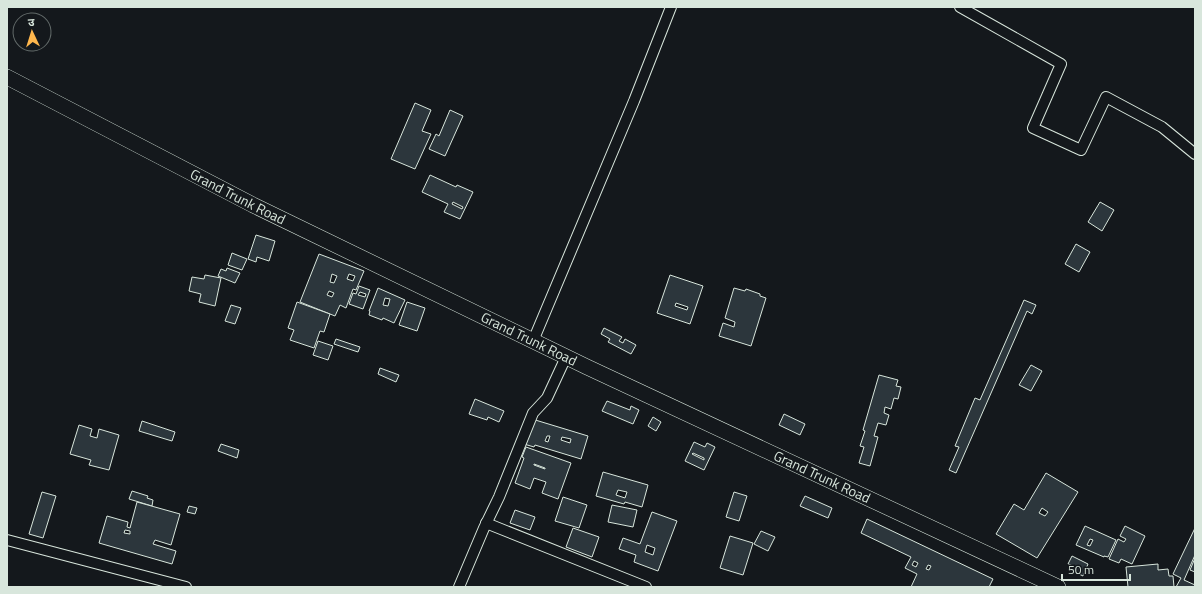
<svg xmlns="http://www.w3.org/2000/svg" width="1202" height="594" viewBox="0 0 1202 594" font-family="'Titillium Web','Noto Sans Devanagari',sans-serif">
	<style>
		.building { fill: #2c363c; stroke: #d8e6dc; fill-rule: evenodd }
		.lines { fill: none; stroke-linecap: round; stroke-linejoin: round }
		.minor-casing { stroke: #d8e6dc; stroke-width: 12 }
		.highway-casing { stroke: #d8e6dc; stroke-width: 16 }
		.minor { stroke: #14181c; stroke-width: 10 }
		.highway { stroke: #14181c; stroke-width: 15 }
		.labels { text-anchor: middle; stroke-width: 3; stroke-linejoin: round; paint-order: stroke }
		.street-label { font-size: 14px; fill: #d8e6dc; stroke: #14181c }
	</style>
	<rect width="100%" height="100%" fill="#14181c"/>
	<g class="building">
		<polygon points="415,103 431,110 422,131 431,134 415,169 391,159"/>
		<polygon points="450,110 463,116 445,156 429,149 436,134 439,136"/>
		<path d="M 430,175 L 456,187 L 457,185 L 473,192 L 460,219 L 444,212 L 448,204 L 422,192 ZM 453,202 L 463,207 L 462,209 L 452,204 Z"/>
		<polygon points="1100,202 1114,210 1102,231 1088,222"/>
		<polygon points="256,235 275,241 269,261 257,257 256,262 248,259"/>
		<polygon points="1076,244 1090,252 1079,272 1065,264"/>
		<polygon points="232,253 247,259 242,270 228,265"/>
		<path d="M 319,254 L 364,271 L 356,290 L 353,289 L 346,308 L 340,305 L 335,316 L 300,302 ZM 332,274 L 337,276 L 334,283 L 330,282 ZM 349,274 L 355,276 L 353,281 L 347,279 ZM 329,291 L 334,293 L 332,297 L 327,295 Z"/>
		<polygon points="227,268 240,273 235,283 218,276 221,269 226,271"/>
		<polygon points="205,275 221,278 215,306 199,302 201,294 189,291 192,277 204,279"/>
		<path d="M 670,275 L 703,286 L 690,324 L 657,313 ZM 676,303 L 688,307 L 687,310 L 675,306 Z"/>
		<path d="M 359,286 L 370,290 L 363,309 L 349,304 L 353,293 L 356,294 ZM 360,292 L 366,294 L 365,297 L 358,295 Z"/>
		<path d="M 378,288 L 405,300 L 394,323 L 383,318 L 382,320 L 369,315 L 370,311 L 369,311 ZM 385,298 L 390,299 L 388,306 L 383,305 Z"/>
		<polygon points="734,288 745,291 746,289 760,294 760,296 766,298 751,346 719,336 723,323 734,327 735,322 725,318"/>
		<polygon points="1024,300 1036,305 1032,314 1027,311 956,473 949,470 959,447 955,446 975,398 980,400"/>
		<polygon points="297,302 330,314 324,332 320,331 314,348 290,340 294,330 288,328"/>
		<polygon points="407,302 425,308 417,331 399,325"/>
		<polygon points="231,305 241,308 235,324 225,321"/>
		<polygon points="604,328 622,337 619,341 623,343 625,339 636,345 631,354 608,342 610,339 601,334"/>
		<polygon points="336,339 360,347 358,352 334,344"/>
		<polygon points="318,341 333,346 328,360 313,355"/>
		<polygon points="1031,365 1042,371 1031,391 1019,385"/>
		<polygon points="380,368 399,375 396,382 378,374"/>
		<polygon points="879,375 898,380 896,386 901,387 898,399 894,398 891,409 885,407 884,413 889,415 886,425 878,423 874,436 878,437 870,466 859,463 864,447 860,446 865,431 863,430"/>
		<polygon points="475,399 504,411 499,422 488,417 487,420 469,414"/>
		<polygon points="607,401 630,410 631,406 639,410 633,424 602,411"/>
		<polygon points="784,414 805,424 800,435 779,425"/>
		<polygon points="653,417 661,422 656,431 648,426"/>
		<path d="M 532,419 L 588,436 L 581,459 L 535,445 L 534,447 L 524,444 ZM 547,436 L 550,436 L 548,442 L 545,441 ZM 562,437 L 571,439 L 570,443 L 561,440 Z"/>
		<polygon points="142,421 175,432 172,441 139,431"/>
		<polygon points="79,425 92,429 90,436 97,438 99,429 119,435 109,470 89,465 91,460 70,454"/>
		<path d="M 694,442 L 705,447 L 707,443 L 715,447 L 704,470 L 685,461 ZM 693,453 L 704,458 L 704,460 L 692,454 Z"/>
		<polygon points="221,444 239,450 237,458 218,451"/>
		<path d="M 526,447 L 571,463 L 558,499 L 542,493 L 546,482 L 534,478 L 530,489 L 515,483 L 524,458 L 522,457 ZM 534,464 L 545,468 L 545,469 L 534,465 Z"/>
		<path d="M 603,472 L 648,485 L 642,507 L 625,502 L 624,504 L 596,496 ZM 618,490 L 627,492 L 625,498 L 616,495 Z"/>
		<path d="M 1046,473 L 1078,492 L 1037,558 L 996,534 L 1014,504 L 1024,510 ZM 1042,508 L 1048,512 L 1045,516 L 1039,513 Z"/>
		<polygon points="132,491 148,496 147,498 153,500 152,506 129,499"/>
		<polygon points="42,492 56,496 43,538 29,534"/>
		<polygon points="734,492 747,496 739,521 726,517"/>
		<polygon points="805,496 832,508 828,518 800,506"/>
		<polygon points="563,497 587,505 579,528 555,521"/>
		<path d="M 137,502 L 180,514 L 171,545 L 155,540 L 153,544 L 176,551 L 172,564 L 99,543 L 107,516 L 128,522 L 127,527 L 130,528 ZM 125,530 L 130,531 L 130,534 L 124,533 Z"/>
		<polygon points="612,505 637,510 633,527 608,522"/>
		<polygon points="189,506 197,508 195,514 187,512"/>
		<polygon points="515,510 535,517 530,530 510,523"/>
		<path d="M 652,512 L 677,521 L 658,571 L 634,562 L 636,555 L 619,549 L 623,538 L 640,544 ZM 647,545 L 655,548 L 653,555 L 645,552 Z"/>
		<path d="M 867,519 L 993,579 L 989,587 L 911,587 L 917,574 L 905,568 L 911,557 L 861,533 ZM 914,561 L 918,563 L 916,567 L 912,565 ZM 928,565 L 931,566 L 929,570 L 926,569 Z"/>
		<path d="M 1085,526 L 1116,540 L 1108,557 L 1104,556 L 1104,557 L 1076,545 ZM 1090,539 L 1093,540 L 1090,546 L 1087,545 Z"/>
		<polygon points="1125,526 1145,536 1132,564 1121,559 1119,563 1109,559 1118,539 1124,542 1126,539 1120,536"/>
		<polygon points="573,528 599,537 592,557 566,547"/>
		<polygon points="1195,528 1195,555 1184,580 1195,585 1195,587 1176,587 1181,578 1173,574"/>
		<polygon points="761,531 775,537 768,551 754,544"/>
		<polygon points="730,536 753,543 743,575 720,568"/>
		<polygon points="1072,556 1088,564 1083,576 1071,570 1073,566 1068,564"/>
		<polygon points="1195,558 1195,572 1190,570"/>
		<polygon points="1158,564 1158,570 1168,569 1169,576 1173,576 1174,587 1128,587 1126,567"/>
	</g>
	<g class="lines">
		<g class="minor-casing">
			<g id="minor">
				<polyline points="960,7 1061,64 1033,128 1081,150 1106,97 1162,127 1195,154"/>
				<polyline points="533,341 634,101 671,7"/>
				<polyline points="486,523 646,587"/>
				<polyline points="7,540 186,587"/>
				<polyline points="459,587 484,528 499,497 533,413 547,398 566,357"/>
			</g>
		</g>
		<g class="highway-casing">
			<g id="highway">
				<path id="s1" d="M 7,77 L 253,205 L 587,367 L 1058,587"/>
			</g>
		</g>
		<use href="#minor" class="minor"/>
		<use href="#highway" class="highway"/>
	</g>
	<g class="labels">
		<g class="street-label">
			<text dy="5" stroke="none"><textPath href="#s1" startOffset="260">Grand Trunk Road</textPath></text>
			<text dy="5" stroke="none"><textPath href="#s1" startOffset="584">Grand Trunk Road</textPath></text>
			<text dy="5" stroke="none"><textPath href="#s1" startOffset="908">Grand Trunk Road</textPath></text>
		</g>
	</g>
	<rect width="1202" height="594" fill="none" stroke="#d8e6dc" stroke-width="16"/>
	<g transform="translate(32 32) rotate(356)"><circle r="19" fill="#14181c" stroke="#626a69"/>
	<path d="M0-3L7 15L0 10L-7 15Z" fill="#ffb74d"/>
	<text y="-6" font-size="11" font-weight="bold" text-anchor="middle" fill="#d8e6dc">उ</text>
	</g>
	<path d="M1062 574v6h68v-6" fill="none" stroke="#d8e6dc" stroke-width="2"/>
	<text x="1068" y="574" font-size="12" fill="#d8e6dc" stroke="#14181c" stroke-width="3" paint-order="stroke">50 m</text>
</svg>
